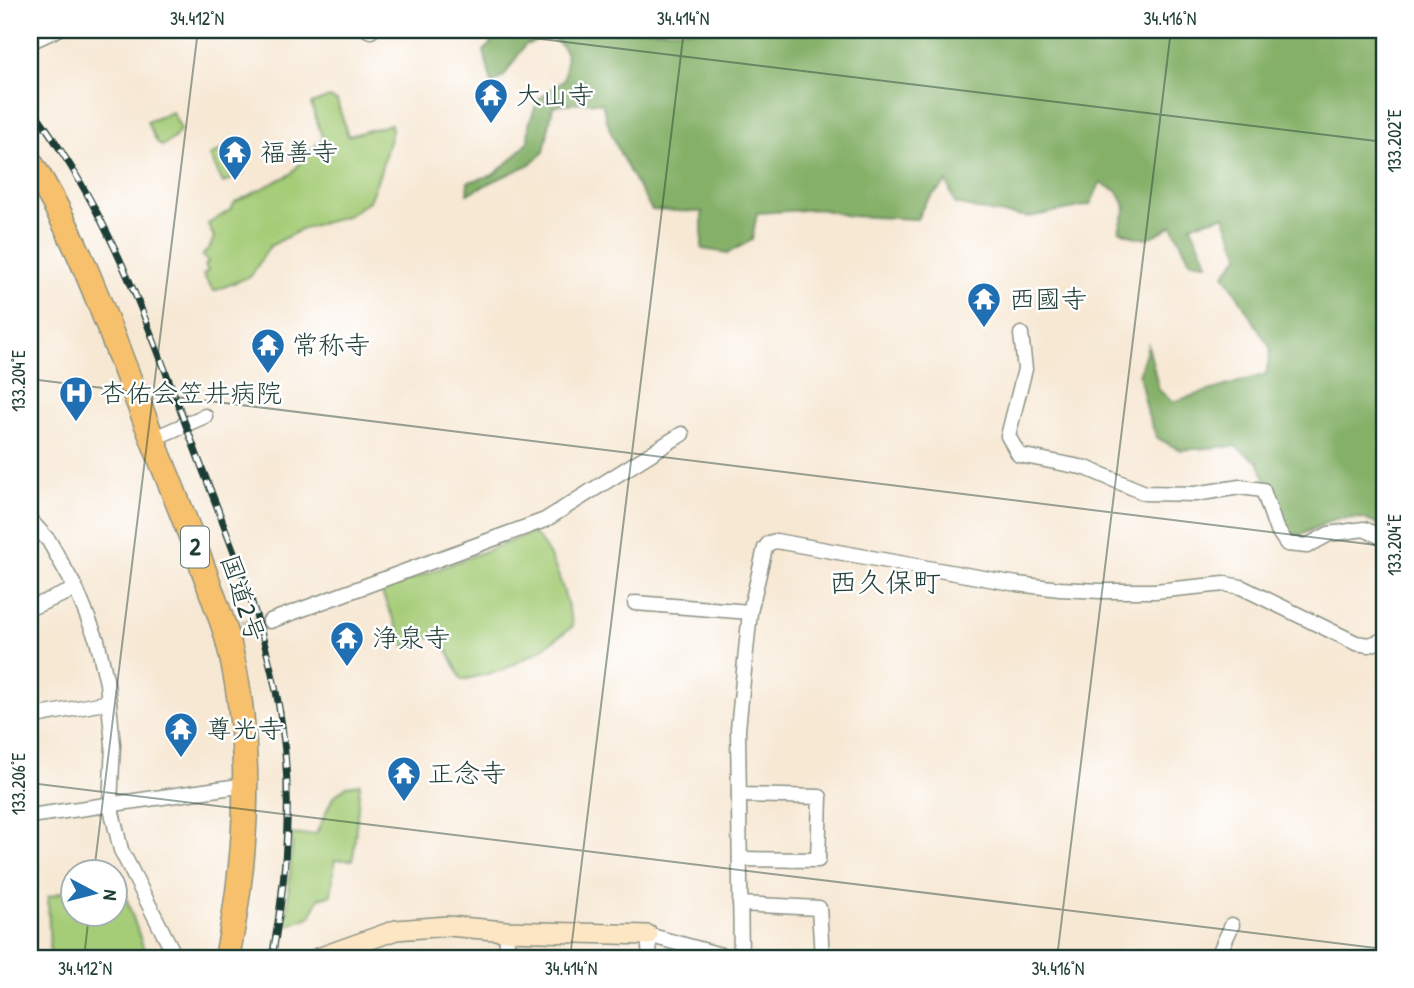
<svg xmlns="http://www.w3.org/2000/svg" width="1414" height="988" viewBox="0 0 1414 988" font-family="'Patrick Hand','Klee One',sans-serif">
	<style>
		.green { fill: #a5cc77; stroke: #628456; stroke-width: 2 }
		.forest { fill: #84b068; stroke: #52764e; stroke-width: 2 }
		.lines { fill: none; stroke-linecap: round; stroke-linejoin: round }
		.street-tunnel { stroke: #ccc6b4; stroke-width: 14; stroke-dasharray: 14 7; stroke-linecap: butt }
		.street-casing { stroke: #8b9284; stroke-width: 17 }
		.secondary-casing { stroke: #8b9284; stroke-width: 22 }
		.highway-casing { stroke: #8b9284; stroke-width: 27 }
		.street { stroke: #fff; stroke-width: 14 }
		.secondary { stroke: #fce6c4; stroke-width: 19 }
		.highway { stroke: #f7c06c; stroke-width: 24 }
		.rail-casing { stroke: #1f3d34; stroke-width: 7 }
		.rail { stroke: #fff; stroke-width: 4.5; stroke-dasharray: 13; stroke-linecap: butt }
		.ticks { fill: none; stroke: #1f3d34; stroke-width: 2; stroke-opacity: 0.45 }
		.labels { text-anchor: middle; stroke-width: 5; stroke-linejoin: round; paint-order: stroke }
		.shield { fill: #fff; stroke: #627771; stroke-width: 2 }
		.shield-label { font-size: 24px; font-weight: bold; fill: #1f3d34 }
		.poi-label { font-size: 26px; fill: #1f3d34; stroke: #fff; text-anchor: start }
		.street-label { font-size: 26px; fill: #1f3d34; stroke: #fff }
		.neighbourhood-label { font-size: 28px; fill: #1f3d34; stroke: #fff }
		.neatline { fill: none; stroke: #1f3d34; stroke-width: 2.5 }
		.ticks-label { font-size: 18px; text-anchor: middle; fill: #1f3d34 }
	</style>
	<rect width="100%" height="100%" fill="#fff"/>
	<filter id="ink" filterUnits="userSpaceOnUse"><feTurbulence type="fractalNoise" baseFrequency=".0143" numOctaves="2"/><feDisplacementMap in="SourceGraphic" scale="14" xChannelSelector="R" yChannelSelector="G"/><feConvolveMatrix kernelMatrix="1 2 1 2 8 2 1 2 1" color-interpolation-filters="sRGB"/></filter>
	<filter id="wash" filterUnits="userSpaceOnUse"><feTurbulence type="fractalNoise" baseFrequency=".00686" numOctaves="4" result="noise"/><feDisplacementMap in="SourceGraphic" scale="28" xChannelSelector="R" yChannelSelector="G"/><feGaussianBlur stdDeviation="1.57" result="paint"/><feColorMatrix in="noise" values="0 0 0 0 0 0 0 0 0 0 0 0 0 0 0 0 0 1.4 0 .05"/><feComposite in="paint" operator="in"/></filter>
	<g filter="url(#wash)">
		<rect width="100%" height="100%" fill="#f7e8d4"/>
		<g class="green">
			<polygon points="329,97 337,101 348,136 391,124 392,131 380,173 369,201 347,216 302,229 270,246 251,276 214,291 203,275 208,270 205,266 208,262 202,256 210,247 214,237 208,224 230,210 235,202 291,174 313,148 323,139 311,104"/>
			<polygon points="172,112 181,129 174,138 162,146 157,142 147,122"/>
			<polygon points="228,146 243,174 223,183 210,156"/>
			<path d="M 532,533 C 555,550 566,599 573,626 L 541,650 L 503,670 L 462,680 L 439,633 L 406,648 L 381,591 Z"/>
			<polygon points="360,784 353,860 335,860 331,895 319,898 310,917 286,926 292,845 291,835 316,834 333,797 347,786"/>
			<polygon points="118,874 147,958 50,958 48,897 73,888 74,914 116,914 116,875"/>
		</g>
		<path class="forest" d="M 502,30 L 1384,30 L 1384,527 L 1362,518 L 1334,519 L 1301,535 L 1281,533 L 1269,488 L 1258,462 L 1235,446 L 1180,450 L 1157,438 L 1148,415 L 1139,374 L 1148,345 L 1159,390 L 1172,402 L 1266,374 L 1271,349 L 1224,274 L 1240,255 L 1224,216 L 1190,225 L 1208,263 L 1190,261 L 1172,225 C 1149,241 1143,242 1119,230 L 1126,208 L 1118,191 L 1100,183 L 1090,205 L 1029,217 L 990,212 L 955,204 L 947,182 L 926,201 L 917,219 L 849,216 L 819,209 L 757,213 L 752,240 L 728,253 L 702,249 L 702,212 L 652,210 C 631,176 611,142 602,103 L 582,102 L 553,106 L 544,152 L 530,164 L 467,194 L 468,182 L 493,175 L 512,159 L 528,142 L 529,124 L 538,100 L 564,80 C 567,59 572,48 549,37 L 525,45 L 504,76 L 492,84 L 484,51 Z"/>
	</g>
	<g filter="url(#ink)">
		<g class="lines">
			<polyline class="street-tunnel" points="241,631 270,621"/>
			<g class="street-casing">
				<g id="street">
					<polyline points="368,30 371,31"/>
					<polyline points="30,42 56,30"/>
					<polyline points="1021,334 1025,369 1008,436 1019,455 1086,468 1145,493 1195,494 1240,487 1263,490 1276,528 1287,544 1307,546 1329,534 1364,529 1384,538"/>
					<polyline points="152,439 205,416"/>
					<polyline points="30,520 49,541 76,589 97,640 107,683 113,745 110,804 121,850 176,958"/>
					<polyline points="635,603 750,612"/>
					<polyline points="30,608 76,589"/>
					<polyline points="270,621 545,520 682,434"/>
					<polyline points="30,717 109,702"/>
					<polyline points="739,795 820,797 818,860 740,859"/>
					<polyline points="30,816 246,785"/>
					<polyline points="740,904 819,908 822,958"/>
					<polyline points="506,931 508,958"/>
					<polyline points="650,958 648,935 732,958"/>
					<polyline points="741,958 738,729 750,612 765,548 769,543 776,541 1017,584 1060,589 1101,591 1155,591 1225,584 1241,587 1356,643 1369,645 1384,640"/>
					<polyline points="1217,958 1232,925"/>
				</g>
			</g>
			<g class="secondary-casing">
				<polyline id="secondary" points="318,958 396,930 448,926 506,931 648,935"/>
			</g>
			<g class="highway-casing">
				<path id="highway" d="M 30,162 C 77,234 105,319 137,399 C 160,460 186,520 208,582 C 214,600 222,619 227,637 C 255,742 248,852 227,958"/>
			</g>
			<use href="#street" class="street"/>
			<use href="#secondary" class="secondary"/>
			<use href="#highway" class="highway"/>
			<g class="rail-casing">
				<path id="rail" d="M 30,106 C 42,121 53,138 63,154 C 120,242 154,341 191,439 C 226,533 268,626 282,726 C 293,803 286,882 272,958"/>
			</g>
			<use href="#rail" class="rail"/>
		</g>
	</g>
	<path class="ticks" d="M 467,30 L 1384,142M 30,379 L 1384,546M 30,783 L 1384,949M 94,872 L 198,30M 84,958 L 89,914M 570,958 L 684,30M 1057,958 L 1171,30"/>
	<defs>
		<g id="temple-pin" transform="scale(1.75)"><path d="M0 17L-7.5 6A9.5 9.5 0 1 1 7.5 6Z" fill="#1f6fb2" stroke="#fff"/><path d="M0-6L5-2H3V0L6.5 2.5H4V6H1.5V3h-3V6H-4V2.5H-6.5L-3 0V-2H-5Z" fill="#fff"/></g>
		<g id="hospital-pin" transform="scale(1.75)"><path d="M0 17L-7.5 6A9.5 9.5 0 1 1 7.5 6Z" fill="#1f6fb2" stroke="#fff"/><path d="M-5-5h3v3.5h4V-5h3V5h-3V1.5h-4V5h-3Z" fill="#fff"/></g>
	</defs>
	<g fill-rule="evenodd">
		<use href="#temple-pin" x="491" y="95"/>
		<use href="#temple-pin" x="235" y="152"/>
		<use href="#temple-pin" x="984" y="299"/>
		<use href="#temple-pin" x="268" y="345"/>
		<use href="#hospital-pin" x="76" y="393"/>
		<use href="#temple-pin" x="347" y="638"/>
		<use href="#temple-pin" x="181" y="729"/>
		<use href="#temple-pin" x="404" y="773"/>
	</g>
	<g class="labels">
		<rect class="shield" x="181" y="526.5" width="28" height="41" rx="5"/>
		<g class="shield-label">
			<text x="195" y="555">2</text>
		</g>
		<g class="poi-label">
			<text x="516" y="104">大山寺</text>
			<text x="260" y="161">福善寺</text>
			<text x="1009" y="308">西國寺</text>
			<text x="292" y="354">常称寺</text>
			<text x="100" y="402">杏佑会笠井病院</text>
			<text x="372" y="647">浄泉寺</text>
			<text x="206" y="738">尊光寺</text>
			<text x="428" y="782">正念寺</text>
		</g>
		<g class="street-label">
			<text transform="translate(243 598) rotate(72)" y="9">国道2号</text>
		</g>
		<g class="neighbourhood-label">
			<text x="885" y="592">西久保町</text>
		</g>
	</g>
	<rect width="1414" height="988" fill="none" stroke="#fff" stroke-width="77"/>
	<g transform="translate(94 893) rotate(97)"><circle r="33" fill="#ffffff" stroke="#a5b1ae" stroke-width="2"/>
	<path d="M0-5L12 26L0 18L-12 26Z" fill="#1f6fb2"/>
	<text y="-10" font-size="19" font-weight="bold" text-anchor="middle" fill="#1f3d34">N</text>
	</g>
	<rect x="38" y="38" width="1338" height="912" class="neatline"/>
	<g class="ticks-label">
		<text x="197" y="25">34.412°N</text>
		<text x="683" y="25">34.414°N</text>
		<text x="1170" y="25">34.416°N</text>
		<text transform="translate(1395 141) rotate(-90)" y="6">133.202°E</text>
		<text transform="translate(19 381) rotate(-90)" y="6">133.204°E</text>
		<text transform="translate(1395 545) rotate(-90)" y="6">133.204°E</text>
		<text transform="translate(19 784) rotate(-90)" y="6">133.206°E</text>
		<text x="85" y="975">34.412°N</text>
		<text x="571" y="975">34.414°N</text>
		<text x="1058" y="975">34.416°N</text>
	</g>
</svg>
